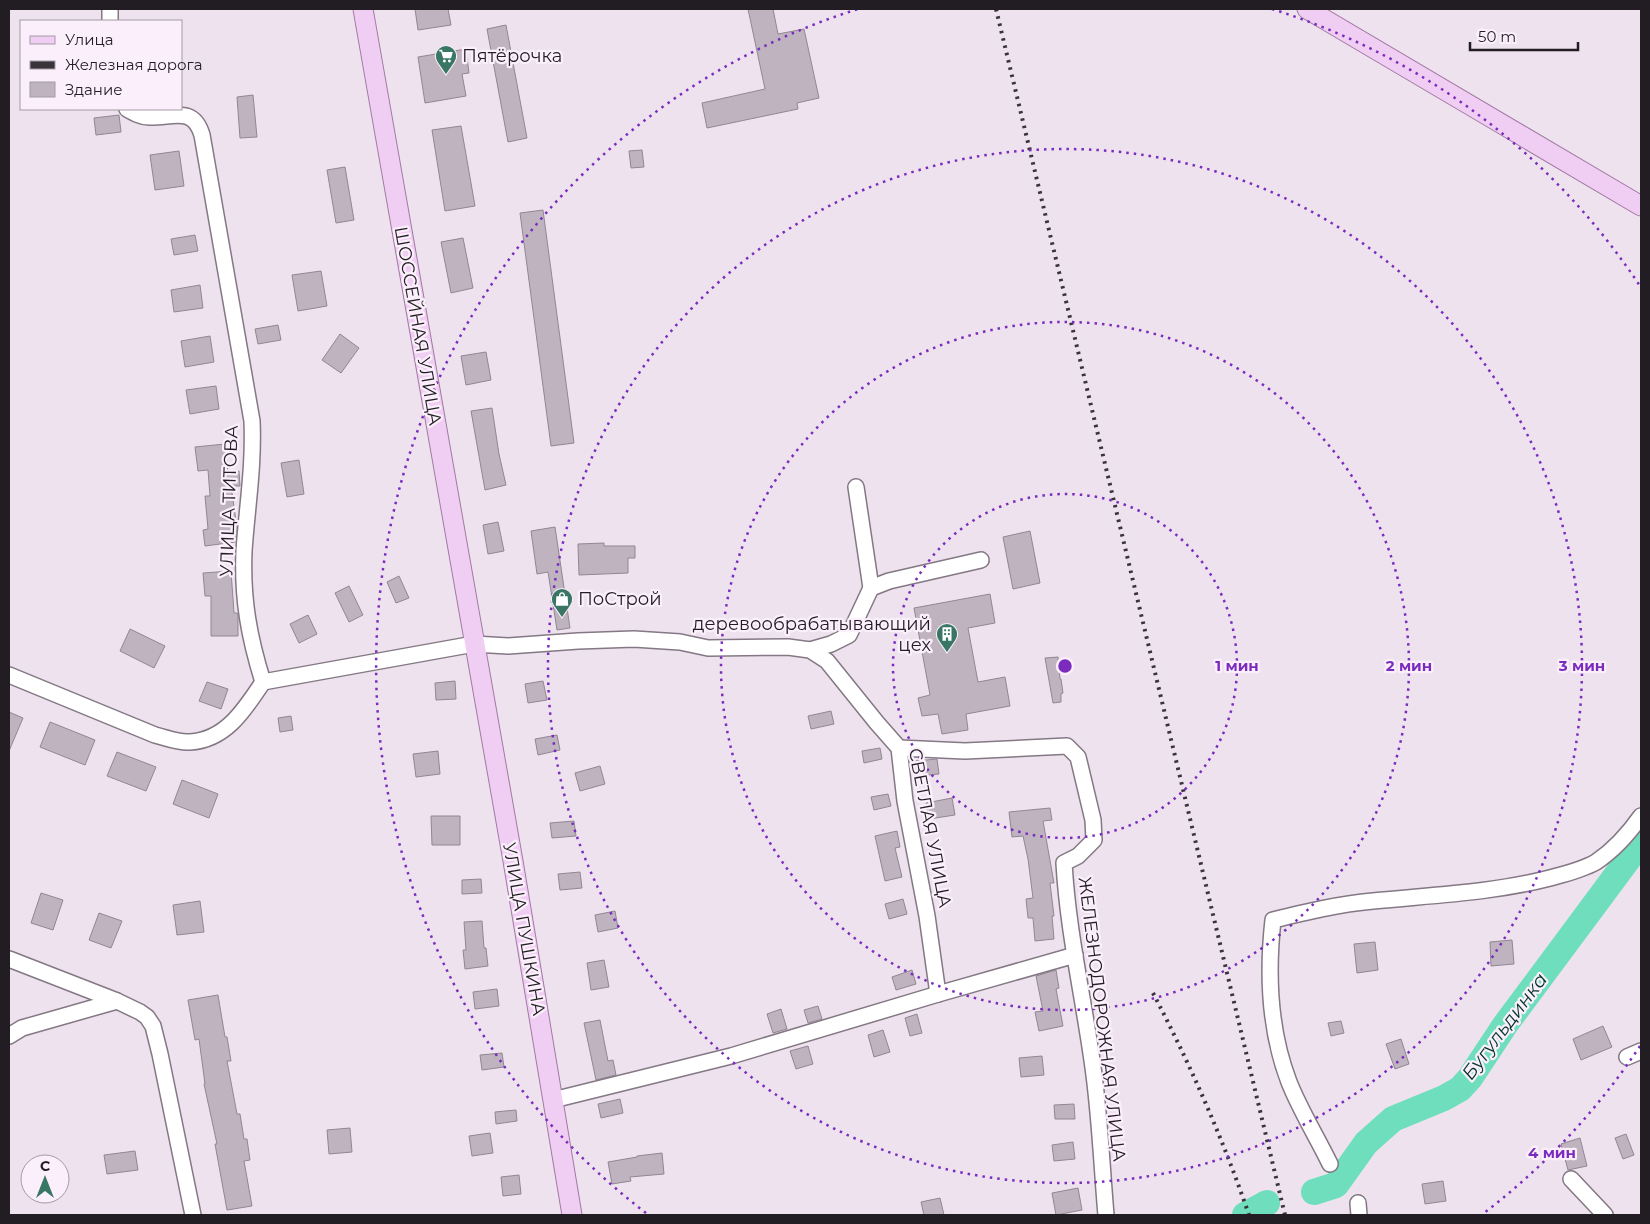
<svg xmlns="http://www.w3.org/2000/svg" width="1650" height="1224" viewBox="0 0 1650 1224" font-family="Montserrat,sans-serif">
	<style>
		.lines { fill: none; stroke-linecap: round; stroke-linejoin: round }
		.river { stroke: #6edebc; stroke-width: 26 }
		.building { fill: #beb3bf; stroke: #918792 }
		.minor-casing { stroke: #837883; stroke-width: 18 }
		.major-casing { stroke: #a179a3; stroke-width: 21 }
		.minor { stroke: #fff; stroke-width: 15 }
		.major { stroke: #f0cdf2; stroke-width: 19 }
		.rail { stroke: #39343a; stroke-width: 4; stroke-dasharray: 2.5 5; stroke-linecap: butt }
		.ring { fill: none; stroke: #7b2cbf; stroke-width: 2.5; stroke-dasharray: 2.5 5 }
		.labels { text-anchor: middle; stroke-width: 4.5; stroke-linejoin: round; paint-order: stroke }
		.poi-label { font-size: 18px; fill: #211d22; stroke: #fbeffb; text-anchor: start }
		.street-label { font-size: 18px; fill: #211d22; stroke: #fbeffb }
		.water-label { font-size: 19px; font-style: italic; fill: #003528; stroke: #fbeffb }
		.centre { fill: #7b2cbf; stroke: #fbeffb; stroke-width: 2.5 }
		.ring-label { font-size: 15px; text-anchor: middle; font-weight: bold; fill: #7b2cbf; stroke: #fbeffb; stroke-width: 4.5; stroke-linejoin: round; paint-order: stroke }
	</style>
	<rect width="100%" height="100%" fill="#eee2ee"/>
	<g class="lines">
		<g class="river">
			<polyline points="1314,1192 1336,1185 1366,1143 1393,1119 1444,1098 1460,1089 1470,1078 1505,1025 1641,842"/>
			<polyline points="1245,1215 1267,1203"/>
		</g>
	</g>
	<g class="building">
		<polygon points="415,9 448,9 451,25 418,30"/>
		<polygon points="748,9 773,9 778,34 804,29 819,98 797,103 798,109 707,128 702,103 765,89"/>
		<polygon points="506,25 527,138 508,142 487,29"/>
		<polygon points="466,49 469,73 462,74 466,96 425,103 418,57"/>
		<polygon points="253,95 257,137 240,138 237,97"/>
		<polygon points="119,115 121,132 96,135 94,118"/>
		<polygon points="461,126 475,206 445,211 432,130"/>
		<polygon points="642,150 644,167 631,168 629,151"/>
		<polygon points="179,151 184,186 155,190 150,155"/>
		<polygon points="345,167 354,220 336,223 327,170"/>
		<polygon points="543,210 574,443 551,446 520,213"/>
		<polygon points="195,235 198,251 174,255 171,239"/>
		<polygon points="463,238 473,288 451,293 441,242"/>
		<polygon points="321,271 327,306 298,311 292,275"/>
		<polygon points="200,285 203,308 174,312 171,290"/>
		<polygon points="278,325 281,340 258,344 255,329"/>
		<polygon points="340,334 359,348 341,373 322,360"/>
		<polygon points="210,336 214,362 185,367 181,341"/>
		<polygon points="486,352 491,380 466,385 461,356"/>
		<polygon points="216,386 219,409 190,414 186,390"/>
		<polygon points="492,408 499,454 506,485 485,490 471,411"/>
		<polygon points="225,444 228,472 239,471 240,486 231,486 237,528 235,542 205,546 203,530 208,529 205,496 210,496 208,470 198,471 195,447"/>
		<polygon points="299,460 304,494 287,497 281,463"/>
		<polygon points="498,522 504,551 488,554 483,525"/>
		<polygon points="555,527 570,628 557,630 548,572 537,574 531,531"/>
		<polygon points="1030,531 1040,583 1013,589 1003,537"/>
		<polygon points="604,543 604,546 635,546 635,558 628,558 628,573 579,575 578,544"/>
		<polygon points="231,571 234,613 237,613 238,614 238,636 211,636 211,596 205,596 203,573"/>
		<polygon points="399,576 409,598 396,603 387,582"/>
		<polygon points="349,586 363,615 349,622 335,593"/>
		<polygon points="990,594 995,623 968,628 978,682 1005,677 1010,706 966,714 968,730 942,734 938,714 922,716 918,698 930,695 914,608"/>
		<polygon points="308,615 317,634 299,643 290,624"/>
		<polygon points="130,629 165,646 154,668 120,651"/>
		<polygon points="1058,657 1060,679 1061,679 1063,693 1061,694 1061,702 1053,703 1045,658"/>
		<polygon points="455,681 456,699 436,700 435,683"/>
		<polygon points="543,681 547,700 528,703 525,684"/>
		<polygon points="207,682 228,689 221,709 199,701"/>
		<polygon points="831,711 834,724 811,729 808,716"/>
		<polygon points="9,712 23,718 9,751"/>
		<polygon points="291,716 293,730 280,732 278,718"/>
		<polygon points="50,722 95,740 85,765 40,747"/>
		<polygon points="557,735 560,750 538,755 535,739"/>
		<polygon points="880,748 882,759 864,763 862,751"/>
		<polygon points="438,751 440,774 416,777 413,754"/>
		<polygon points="117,752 156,767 146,791 107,776"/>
		<polygon points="937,759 939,774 917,776 915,761"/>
		<polygon points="600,766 605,784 580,791 575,773"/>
		<polygon points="182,780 218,794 209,818 173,804"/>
		<polygon points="888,794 891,806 874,810 871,797"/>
		<polygon points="952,798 955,815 929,819 926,803"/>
		<polygon points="1050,808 1052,820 1043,821 1054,883 1050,883 1054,916 1052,916 1054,939 1035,941 1033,918 1028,918 1026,899 1033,898 1028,859 1023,836 1012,837 1009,812"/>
		<polygon points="431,816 460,816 460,845 432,845"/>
		<polygon points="574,821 576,836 552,838 550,823"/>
		<polygon points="897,831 900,847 895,848 902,877 885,881 875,836"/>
		<polygon points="580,872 582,888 560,890 558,874"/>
		<polygon points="481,879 482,893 462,894 462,880"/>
		<polygon points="41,893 63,900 53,930 31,923"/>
		<polygon points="903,899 907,914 889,919 885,904"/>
		<polygon points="200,901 204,932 177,935 173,905"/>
		<polygon points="615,911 618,928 598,932 595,915"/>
		<polygon points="99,913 122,921 111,948 89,940"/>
		<polygon points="482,921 484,948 486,948 488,966 465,969 463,950 466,950 464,922"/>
		<polygon points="1512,940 1514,964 1491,966 1490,942"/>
		<polygon points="1375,942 1378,970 1357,973 1354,944"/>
		<polygon points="604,960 609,987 591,990 587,963"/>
		<polygon points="912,970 916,984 896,990 892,977"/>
		<polygon points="1056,970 1059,988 1056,989 1063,1026 1039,1031 1035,1012 1043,1011 1036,976"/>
		<polygon points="497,989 499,1006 475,1009 473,992"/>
		<polygon points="218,995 225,1037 227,1037 231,1061 227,1061 237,1114 240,1114 244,1139 247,1139 250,1160 244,1161 252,1206 227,1210 215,1144 217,1144 204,1084 205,1084 199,1039 195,1040 188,1000"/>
		<polygon points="818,1006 822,1019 808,1023 804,1010"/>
		<polygon points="781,1009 787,1029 773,1033 767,1014"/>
		<polygon points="917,1014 922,1033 910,1036 905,1018"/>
		<polygon points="600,1020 608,1061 613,1060 616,1075 596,1080 584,1023"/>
		<polygon points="1341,1021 1344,1033 1331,1036 1328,1023"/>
		<polygon points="1603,1026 1612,1047 1581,1060 1573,1039"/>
		<polygon points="883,1030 890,1052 874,1057 868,1035"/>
		<polygon points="1401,1039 1409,1064 1395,1069 1386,1044"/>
		<polygon points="808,1046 813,1064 796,1069 790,1051"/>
		<polygon points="502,1053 504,1067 482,1070 480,1055"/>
		<polygon points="1042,1056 1044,1075 1021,1077 1019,1058"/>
		<polygon points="620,1099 623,1113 601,1118 598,1104"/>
		<polygon points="1074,1104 1075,1119 1055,1119 1054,1105"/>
		<polygon points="516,1110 517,1121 496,1124 495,1112"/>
		<polygon points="350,1128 352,1152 329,1154 327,1130"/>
		<polygon points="490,1133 493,1153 472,1156 469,1136"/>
		<polygon points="1626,1134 1634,1155 1623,1159 1615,1138"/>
		<polygon points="1580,1138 1587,1166 1568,1170 1561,1144"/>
		<polygon points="1073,1142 1075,1159 1054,1161 1052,1145"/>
		<polygon points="135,1151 138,1170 107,1174 104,1155"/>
		<polygon points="662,1153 664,1174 630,1177 631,1181 612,1184 608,1162 637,1157 637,1156"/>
		<polygon points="519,1175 521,1194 503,1196 501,1177"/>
		<polygon points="1443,1181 1446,1201 1425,1204 1422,1184"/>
		<polygon points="1078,1188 1082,1210 1056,1215 1052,1193"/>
		<polygon points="940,1198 944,1215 924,1215 921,1202"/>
	</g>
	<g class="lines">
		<g class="minor-casing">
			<g id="minor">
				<polyline points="110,9 110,21"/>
				<path d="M 127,109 C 134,113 141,117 149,117 C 172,118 193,105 202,135 L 252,421 C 254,466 247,507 244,551 C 242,599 249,637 263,682 L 474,644 L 508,646 L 578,641 L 634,639 L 680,642 L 708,648 L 788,647 L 810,650 L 827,661 L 877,723 L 899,748 L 905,801 L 927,916 L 938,994"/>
				<polyline points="856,487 871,588"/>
				<polyline points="810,650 831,644 849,635 871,588 889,581 981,560"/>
				<path d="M 9,675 L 155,735 C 167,738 178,743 190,742 C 226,740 245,709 263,682"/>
				<path d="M 899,748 L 965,751 L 1067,746 L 1078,757 L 1093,820 L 1094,840 L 1078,856 L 1064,863 C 1068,935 1085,1004 1094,1075 C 1100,1121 1102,1169 1106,1215"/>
				<polyline points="9,959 117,1001 140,1012 147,1017 153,1026 160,1054 193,1215"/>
				<polyline points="9,1036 22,1028 117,1001"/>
				<polyline points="1627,1057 1641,1051"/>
				<polyline points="553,1100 731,1056 938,994 1075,955"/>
				<path d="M 1330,1164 C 1317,1137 1300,1110 1289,1082 C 1269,1030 1267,974 1273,920 C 1306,912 1339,904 1373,901 C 1432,895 1492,893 1550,878 C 1565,874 1582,870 1596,862 C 1614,850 1629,833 1641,816"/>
				<polyline points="1571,1179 1605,1215"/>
				<polyline points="1358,1203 1359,1215"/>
			</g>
		</g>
		<g class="major-casing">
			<g id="major">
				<polyline points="363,9 513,861 572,1215"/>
				<polyline points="1307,9 1641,206"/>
			</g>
		</g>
		<use href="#minor" class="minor"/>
		<use href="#major" class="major"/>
		<g class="rail">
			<polyline points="996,9 1285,1215"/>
			<path d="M 1153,993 C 1190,1064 1223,1139 1249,1215"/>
		</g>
	</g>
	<g class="ring">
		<circle cx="1065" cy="666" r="172"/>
		<circle cx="1065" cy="666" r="344"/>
		<circle cx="1065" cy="666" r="517"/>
		<path d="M1640 1046A689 689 0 0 1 1484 1213M646 1213A689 689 0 0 1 858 9M1272 9A689 689 0 0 1 1640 286"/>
	</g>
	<defs>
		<g id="supermarket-pin" transform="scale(1.125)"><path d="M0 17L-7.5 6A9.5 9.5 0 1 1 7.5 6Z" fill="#397764" stroke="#fbeffb"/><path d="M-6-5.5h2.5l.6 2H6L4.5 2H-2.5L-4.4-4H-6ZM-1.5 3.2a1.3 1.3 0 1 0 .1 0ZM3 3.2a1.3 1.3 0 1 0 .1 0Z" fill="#fff"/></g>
		<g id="shop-pin" transform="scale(1.125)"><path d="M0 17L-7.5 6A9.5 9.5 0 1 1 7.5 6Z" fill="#397764" stroke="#fbeffb"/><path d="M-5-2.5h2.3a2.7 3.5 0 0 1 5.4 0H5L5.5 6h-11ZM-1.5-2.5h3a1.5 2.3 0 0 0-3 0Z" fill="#fff"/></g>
		<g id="building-pin" transform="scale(1.125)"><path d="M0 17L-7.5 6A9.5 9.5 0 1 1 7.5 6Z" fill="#397764" stroke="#fbeffb"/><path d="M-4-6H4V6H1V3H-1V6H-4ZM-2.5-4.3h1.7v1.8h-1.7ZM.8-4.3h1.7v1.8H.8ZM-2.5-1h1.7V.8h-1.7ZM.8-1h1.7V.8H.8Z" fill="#fff"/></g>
	</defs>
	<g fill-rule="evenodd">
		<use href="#supermarket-pin" x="446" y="56"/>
		<use href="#shop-pin" x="562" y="599"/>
		<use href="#building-pin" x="947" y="634"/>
	</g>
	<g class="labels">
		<g class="poi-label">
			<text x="462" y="62">Пятёрочка</text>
			<text x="578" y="605">ПоСтрой</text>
			<text x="931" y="630" text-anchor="end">деревообрабатывающий<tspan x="931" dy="21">цех</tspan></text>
		</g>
		<g class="street-label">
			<text transform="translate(418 326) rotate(80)" y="6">ШОССЕЙНАЯ УЛИЦА</text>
			<text transform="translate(229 501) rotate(-88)" y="6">УЛИЦА ТИТОВА</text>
			<text transform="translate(930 828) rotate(79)" y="6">СВЕТЛАЯ УЛИЦА</text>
			<text transform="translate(524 929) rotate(80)" y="6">УЛИЦА ПУШКИНА</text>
			<text transform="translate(1102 1019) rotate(83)" y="6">ЖЕЛЕЗНОДОРОЖНАЯ УЛИЦА</text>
		</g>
		<g class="water-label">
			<text transform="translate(1504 1026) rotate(-53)" y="7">Бугульдинка</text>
		</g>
	</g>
	<circle cx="1065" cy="666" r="8" class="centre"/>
	<g class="ring-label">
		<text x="1237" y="671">1 мин</text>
		<text x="1409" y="671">2 мин</text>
		<text x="1582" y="671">3 мин</text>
		<text x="1552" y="1158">4 мин</text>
	</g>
	<rect width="1650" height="1224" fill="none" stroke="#211d22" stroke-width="20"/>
	<rect x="20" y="20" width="162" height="90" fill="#fbeffb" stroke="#a49ba4"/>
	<rect x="30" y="36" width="25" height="8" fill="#f0cdf2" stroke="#a49ba4"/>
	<text x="65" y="45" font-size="15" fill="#211d22">Улица</text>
	<rect x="30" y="61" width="25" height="8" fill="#39343a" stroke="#a49ba4"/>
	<text x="65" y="70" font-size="15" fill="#211d22">Железная дорога</text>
	<rect x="30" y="82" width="25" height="15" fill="#beb3bf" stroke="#a49ba4"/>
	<text x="65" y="95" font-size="15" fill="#211d22">Здание</text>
	<g transform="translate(45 1179)"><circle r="24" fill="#fbeffb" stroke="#a49ba4"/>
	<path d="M0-4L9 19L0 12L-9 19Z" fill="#397764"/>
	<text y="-8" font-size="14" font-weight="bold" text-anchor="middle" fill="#211d22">С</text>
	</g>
	<path d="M1470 42v8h108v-8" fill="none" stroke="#211d22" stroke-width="2.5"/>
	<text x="1478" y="42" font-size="15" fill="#211d22" stroke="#fbeffb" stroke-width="4" paint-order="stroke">50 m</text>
</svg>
